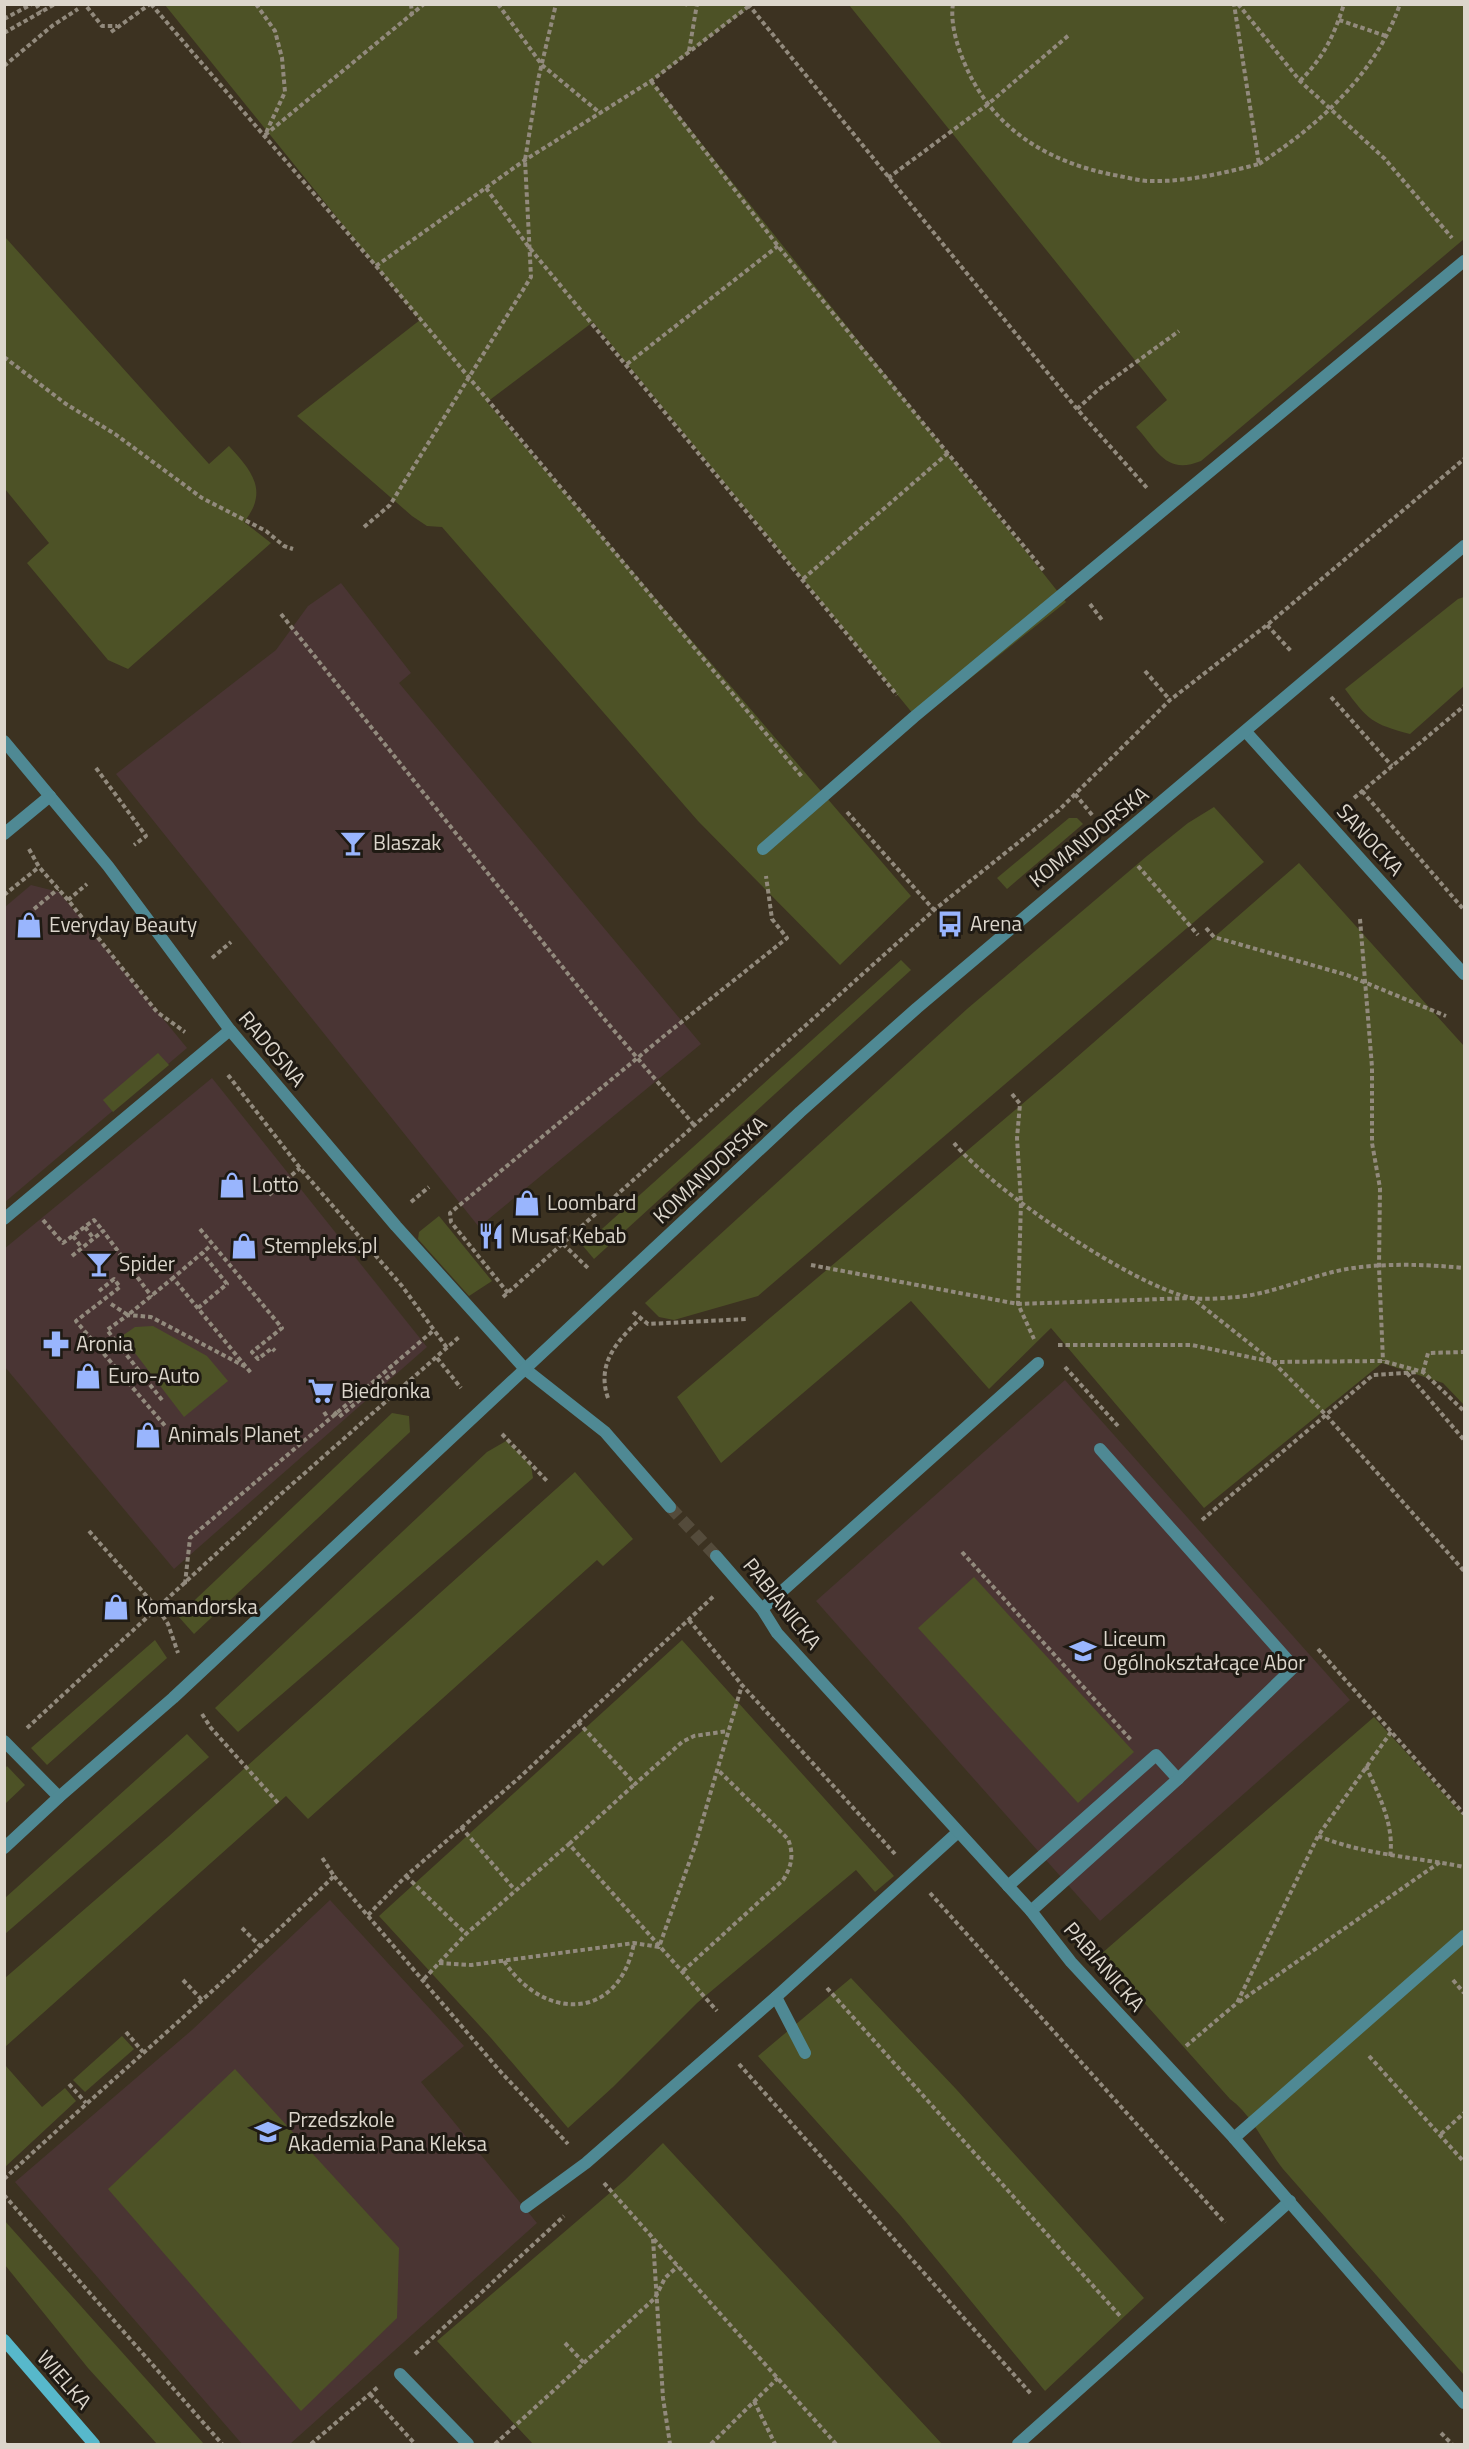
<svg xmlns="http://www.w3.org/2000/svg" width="1469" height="2449" viewBox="0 0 1469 2449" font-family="'Titillium Web',sans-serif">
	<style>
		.commercial { fill: #4a3534 }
		.education { fill: #4a3533 }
		.green { fill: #4d5226 }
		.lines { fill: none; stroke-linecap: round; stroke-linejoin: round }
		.street-tunnel { stroke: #544b3b; stroke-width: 12; stroke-dasharray: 12 6; stroke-linecap: butt }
		.path { stroke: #928a7d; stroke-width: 4; stroke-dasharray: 4.5 3; stroke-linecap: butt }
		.lane { stroke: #4f8994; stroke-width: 12 }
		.street { stroke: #4f8994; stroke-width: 12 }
		.secondary { stroke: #57b8cb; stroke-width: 12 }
		.labels { text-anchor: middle; stroke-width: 6; stroke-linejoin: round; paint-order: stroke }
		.street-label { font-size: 21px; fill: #dcd6cc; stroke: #1f1a13 }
		.poi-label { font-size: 21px; fill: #dcd6cc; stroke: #1f1a13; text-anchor: start }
	</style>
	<rect width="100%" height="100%" fill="#3c3221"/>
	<g class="commercial">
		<polygon points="341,583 411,673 399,683 701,1044 479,1227 116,774 276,650 308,606"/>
		<polygon points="31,885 59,892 187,1048 5,1202 5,907"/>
		<polygon points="212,1078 427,1347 174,1569 5,1367 4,1249"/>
	</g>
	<g class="education">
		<polygon points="1065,1380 1350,1700 1100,1921 816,1601"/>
		<polygon points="330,1900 464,2046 421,2082 537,2223 290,2444 242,2444 15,2182 192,2030"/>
	</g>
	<g class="green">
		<polygon points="165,5 752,5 652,81 1066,602 918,720 593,322 487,402 911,896 840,965 698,821 442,527 427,526 412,516 297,416 420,320"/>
		<path d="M 849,5 L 1464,5 L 1464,239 L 1201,461 C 1166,475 1158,451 1136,427 L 1167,400 Z"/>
		<path d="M 5,237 L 209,464 L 229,446 C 252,471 269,491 244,522 L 271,543 L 128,669 L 108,660 L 27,563 L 49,543 L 5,489 Z"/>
		<path d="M 1464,597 L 1464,686 L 1410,734 C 1372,724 1368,720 1345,689 L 1458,599 Z"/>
		<polygon points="1214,807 1264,862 758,1296 674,1320 659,1317 645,1303 967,1009 1147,856 1188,823"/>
		<polygon points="1069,818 1077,818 1083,824 1007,889 997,878"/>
		<polygon points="1299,863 1464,1046 1464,1405 1443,1383 1382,1363 1204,1508 1051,1328 989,1389 911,1301 721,1463 677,1397 1061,1071"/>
		<polygon points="901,960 911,970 594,1259 583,1246"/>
		<polygon points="158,1053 169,1065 113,1112 103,1100"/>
		<polygon points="439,1216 492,1281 469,1296 418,1239 419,1232"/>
		<polygon points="153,1326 207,1356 228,1381 184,1417 122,1336 135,1327"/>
		<polygon points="392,1413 409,1416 410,1432 194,1634 178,1616"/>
		<polygon points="506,1441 531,1465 533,1478 238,1732 215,1708 487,1452"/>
		<polygon points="575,1472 633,1539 603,1566 597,1560 308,1819 286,1796 5,2047 5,1978 168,1837"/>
		<polygon points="974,1577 1134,1752 1078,1803 918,1628"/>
		<polygon points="155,1640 167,1658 47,1765 31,1748"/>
		<polygon points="682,1640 894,1876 875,1892 856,1870 697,2003 613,2087 568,2128 491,2038 379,1916"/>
		<path d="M 1374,1717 L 1464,1816 L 1464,2375 L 1283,2169 C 1265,2146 1253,2116 1230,2099 L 1101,1954 Z"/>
		<polygon points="187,1734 209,1757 5,1934 5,1898"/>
		<polygon points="7,1766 25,1785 5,1804 5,1769"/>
		<polygon points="851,1978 956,2089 1144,2298 1045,2391 901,2216 758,2056"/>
		<polygon points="122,2036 134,2049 85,2092 73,2080"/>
		<polygon points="5,2065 42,2107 65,2088 76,2101 5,2167"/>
		<polygon points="235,2069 399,2248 397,2318 301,2411 108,2189"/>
		<polygon points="663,2143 942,2444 533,2444 437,2341 625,2180"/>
		<polygon points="4,2220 204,2444 157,2444 88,2368 5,2265"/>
	</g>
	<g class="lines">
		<polyline class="street-tunnel" points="670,1507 716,1556"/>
		<g class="path">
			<polyline points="36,4 41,12"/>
			<polyline points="151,4 376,266 803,778"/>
			<polyline points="256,4 275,31 282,58 285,92 265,135 424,4"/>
			<polyline points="411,4 412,14"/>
			<polyline points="498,4 542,65 600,113"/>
			<polyline points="748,4 1077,409 1147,488"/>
			<path d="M 953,4 C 950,22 957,46 964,62 C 991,128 1047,162 1114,175 C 1126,177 1139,181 1150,181 C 1187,182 1224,173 1259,164 L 1234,4"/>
			<polyline points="1238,4 1300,81 1385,159 1452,238"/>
			<polyline points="685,5 687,4"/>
			<polyline points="87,7 102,26 117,26"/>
			<polyline points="4,19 32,4"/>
			<polyline points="1339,20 1386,36"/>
			<polyline points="111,32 150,4"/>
			<polyline points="4,33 55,4"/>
			<polyline points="689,51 697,4"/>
			<polyline points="4,66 52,26 78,9"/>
			<polyline points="651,81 778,246 1045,572"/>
			<path d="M 1300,81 C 1323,58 1334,36 1344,4"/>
			<path d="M 1259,164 C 1319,125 1376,74 1400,4"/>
			<polyline points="888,178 987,105 1069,35"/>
			<polyline points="486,188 528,246 897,695"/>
			<polyline points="376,266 525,160 651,81 749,6"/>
			<polyline points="4,357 66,404 115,434 202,498 266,531 284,546 293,549"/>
			<polyline points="627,364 778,246"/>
			<polyline points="1077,409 1099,389 1179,331"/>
			<polyline points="364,527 390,505 531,277 525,160 538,80 556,4"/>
			<polyline points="803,579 948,453"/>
			<polyline points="1090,604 1102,620"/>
			<polyline points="281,614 600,1014 694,1125"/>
			<polyline points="1267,625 1291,651"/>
			<polyline points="1145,671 1170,700"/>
			<polyline points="1331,697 1392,766"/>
			<polyline points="96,768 146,836 134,845"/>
			<polyline points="1362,791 1464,910"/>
			<polyline points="1075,794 1093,816"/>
			<polyline points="1354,798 1464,706"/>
			<polyline points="847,812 934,910"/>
			<polyline points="29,849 39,867 68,900 157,1012 185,1032"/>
			<polyline points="1138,866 1198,935"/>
			<polyline points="4,895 39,867"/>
			<polyline points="68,900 87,884"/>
			<polyline points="34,909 58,889"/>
			<polyline points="1360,919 1372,1067 1372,1143 1380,1188 1379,1267 1383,1361"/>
			<polyline points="1206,928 1214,937 1347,975 1446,1016"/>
			<polyline points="212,958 231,942"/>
			<polyline points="228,1075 300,1168 402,1286 447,1348"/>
			<polyline points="1012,1094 1020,1104 1017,1138 1021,1202 1018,1304 1034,1339"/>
			<path d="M 954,1143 C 991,1189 1134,1287 1192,1298 C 1205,1300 1223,1298 1237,1297 C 1269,1294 1298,1281 1329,1273 C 1369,1262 1424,1264 1464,1268"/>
			<polyline points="269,1195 300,1168"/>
			<polyline points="411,1202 429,1187"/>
			<polyline points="43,1220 63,1243 94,1220 103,1231"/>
			<polyline points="85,1227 94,1239"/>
			<polyline points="200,1229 282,1328 252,1352 258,1359 272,1348 275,1351"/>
			<polyline points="73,1236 82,1248"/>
			<polyline points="563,1244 589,1269"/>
			<polyline points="209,1247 173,1278 251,1373"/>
			<polyline points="72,1256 103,1231 152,1297"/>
			<polyline points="811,1265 1018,1304 1192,1298 1273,1362 1383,1361 1423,1372 1464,1411"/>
			<polyline points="99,1291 114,1279 120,1287 76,1321 166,1427"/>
			<polyline points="508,1293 451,1222 450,1213 664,1036 787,938 772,919 766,876"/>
			<polyline points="503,1297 934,910 1059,810 1170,700 1267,625 1464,459"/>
			<polyline points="111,1304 128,1315 173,1278"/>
			<polyline points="198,1308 227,1284 202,1253"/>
			<polyline points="633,1312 648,1324 747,1319"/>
			<polyline points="1058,1345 1192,1345 1273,1362 1325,1414 1464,1571"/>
			<polyline points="437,1358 461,1388"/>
			<polyline points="1065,1367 1118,1426"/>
			<polyline points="1423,1372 1428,1353 1464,1352"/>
			<polyline points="1407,1373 1464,1440"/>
			<path d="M 608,1398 C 596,1364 617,1341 640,1319"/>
			<polyline points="162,1400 107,1330 128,1315 151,1317 246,1367"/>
			<polyline points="324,1412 328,1418"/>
			<polyline points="334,1412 339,1417 394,1372 390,1365"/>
			<polyline points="502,1434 548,1482"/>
			<polyline points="1202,1520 1373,1375 1418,1372"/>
			<polyline points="89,1531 158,1609 168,1624 178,1653"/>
			<polyline points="962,1552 1131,1740"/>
			<polyline points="185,1584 190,1538 434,1330"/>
			<polyline points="689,1620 742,1685 895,1854"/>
			<polyline points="1318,1649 1464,1814"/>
			<polyline points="202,1714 211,1728 278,1803"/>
			<polyline points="578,1722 635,1784 682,1742 694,1736 728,1731"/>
			<polyline points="27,1728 281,1494 459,1337"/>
			<path d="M 1366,1766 C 1378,1794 1395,1825 1390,1857"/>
			<polyline points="461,1827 515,1890"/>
			<path d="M 1318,1836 C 1365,1855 1415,1857 1464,1867"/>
			<polyline points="569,1844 635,1784"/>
			<polyline points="334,1876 499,2070 568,2144"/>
			<polyline points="406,1876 466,1934"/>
			<polyline points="930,1893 1225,2223"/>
			<polyline points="368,1915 406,1876 520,1777 715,1595"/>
			<polyline points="242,1928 262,1948"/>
			<path d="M 504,1961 C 543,2021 619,2022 634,1943"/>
			<polyline points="439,1963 471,1965 634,1943 659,1947 695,1846 742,1685"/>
			<path d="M 683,1971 L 783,1880 C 792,1866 794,1854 788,1839 L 718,1770"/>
			<polyline points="424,1979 466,1934 569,1844 717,2011"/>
			<polyline points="183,1980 202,2000"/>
			<polyline points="1453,1980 1464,1993"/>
			<polyline points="827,1988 1120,2316"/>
			<polyline points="1239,2002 1440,1862"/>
			<polyline points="126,2032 143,2052"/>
			<polyline points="1186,2046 1237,2003 1318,1836 1391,1732"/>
			<polyline points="1369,2056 1464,2162"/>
			<polyline points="739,2064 1032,2395"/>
			<polyline points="69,2084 86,2103"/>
			<polyline points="1441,2134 1464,2113"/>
			<path d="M 4,2179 C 114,2077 228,1981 334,1876 L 321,1856"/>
			<polyline points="604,2183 836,2444"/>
			<polyline points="4,2195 222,2444"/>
			<polyline points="653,2239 663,2398 670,2444"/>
			<polyline points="565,2343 585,2364"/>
			<polyline points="415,2354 564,2216"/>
			<polyline points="370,2394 415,2444"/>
			<polyline points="754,2401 775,2444"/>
			<polyline points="1441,2433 1452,2444"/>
			<polyline points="4,2443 6,2444"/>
			<polyline points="311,2444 378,2387"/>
			<polyline points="495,2444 655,2298 665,2278 678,2266"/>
			<polyline points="711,2444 778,2378"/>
		</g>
		<g class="lane">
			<polyline points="763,849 914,717 1464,261"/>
			<polyline points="4,1219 230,1030"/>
			<polyline points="762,1609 1038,1363"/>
			<polyline points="4,1741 59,1797"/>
			<polyline points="1008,1886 1156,1755 1178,1779"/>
			<polyline points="1031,1911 1178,1779 1294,1667 1100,1449"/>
			<polyline points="776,1997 805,2053"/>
			<polyline points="1234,2138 1464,1936"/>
			<polyline points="526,2207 586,2163 776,1997 958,1832"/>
			<polyline points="400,2374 468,2444"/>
			<polyline points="1018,2444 1290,2201"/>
		</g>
		<g class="street">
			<polyline points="1247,733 1464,974"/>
			<polyline points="4,741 108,866 230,1030 396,1226 525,1369 605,1432 670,1507"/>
			<polyline points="4,834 50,796"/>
			<polyline points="716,1556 762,1609 777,1633 1031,1911 1071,1962 1234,2138 1464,2403"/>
			<polyline points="4,1848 59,1797 173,1698 800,1112 917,1008 1464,546"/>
		</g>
		<polyline class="secondary" points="4,2340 94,2444"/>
	</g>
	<defs>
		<g id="bar-bare" transform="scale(2.07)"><path d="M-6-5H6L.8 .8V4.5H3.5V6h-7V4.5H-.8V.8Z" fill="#99b5fd" stroke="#1f1a13" stroke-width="2.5" paint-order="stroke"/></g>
		<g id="bus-bare" transform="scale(2.07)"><path d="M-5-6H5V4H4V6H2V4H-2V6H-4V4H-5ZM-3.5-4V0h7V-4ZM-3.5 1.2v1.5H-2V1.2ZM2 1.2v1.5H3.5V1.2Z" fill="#99b5fd" stroke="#1f1a13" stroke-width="2.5" paint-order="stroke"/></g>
		<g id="shop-bare" transform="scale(2.07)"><path d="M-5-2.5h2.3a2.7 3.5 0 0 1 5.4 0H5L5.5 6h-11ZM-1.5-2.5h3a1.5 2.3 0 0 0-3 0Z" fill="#99b5fd" stroke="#1f1a13" stroke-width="2.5" paint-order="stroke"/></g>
		<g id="restaurant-bare" transform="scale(2.07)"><path d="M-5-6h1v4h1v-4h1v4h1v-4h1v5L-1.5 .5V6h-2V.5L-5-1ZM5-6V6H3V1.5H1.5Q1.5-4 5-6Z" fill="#99b5fd" stroke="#1f1a13" stroke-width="2.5" paint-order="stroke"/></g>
		<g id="pharmacy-bare" transform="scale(2.07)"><path d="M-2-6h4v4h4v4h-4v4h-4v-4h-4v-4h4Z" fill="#99b5fd" stroke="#1f1a13" stroke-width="2.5" paint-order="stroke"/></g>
		<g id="supermarket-bare" transform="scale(2.07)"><path d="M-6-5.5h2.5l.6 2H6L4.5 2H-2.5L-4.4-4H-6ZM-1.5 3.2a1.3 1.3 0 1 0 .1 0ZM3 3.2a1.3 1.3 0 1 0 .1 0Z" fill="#99b5fd" stroke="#1f1a13" stroke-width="2.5" paint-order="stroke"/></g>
		<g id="school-bare" transform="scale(2.07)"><path d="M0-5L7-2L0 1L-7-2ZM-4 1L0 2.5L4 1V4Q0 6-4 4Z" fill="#99b5fd" stroke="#1f1a13" stroke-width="2.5" paint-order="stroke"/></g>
	</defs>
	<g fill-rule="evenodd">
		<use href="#bar-bare" x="353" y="843"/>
		<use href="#bus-bare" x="950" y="924"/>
		<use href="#shop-bare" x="29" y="925"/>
		<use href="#shop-bare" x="232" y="1185"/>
		<use href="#shop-bare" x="527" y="1203"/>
		<use href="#restaurant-bare" x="491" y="1236"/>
		<use href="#shop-bare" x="244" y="1246"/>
		<use href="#bar-bare" x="99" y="1264"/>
		<use href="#pharmacy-bare" x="56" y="1344"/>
		<use href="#shop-bare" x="88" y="1376"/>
		<use href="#supermarket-bare" x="321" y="1391"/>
		<use href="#shop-bare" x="148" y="1435"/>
		<use href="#shop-bare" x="116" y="1607"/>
		<use href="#school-bare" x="1083" y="1651"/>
		<use href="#school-bare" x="268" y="2132"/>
	</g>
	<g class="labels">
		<g class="street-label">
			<text transform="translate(1089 837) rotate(-39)" y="7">KOMANDORSKA</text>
			<text transform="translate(1370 840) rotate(48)" y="7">SANOCKA</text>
			<text transform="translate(272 1049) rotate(50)" y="7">RADOSNA</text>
			<text transform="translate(710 1170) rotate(-43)" y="7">KOMANDORSKA</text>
			<text transform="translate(782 1604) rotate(51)" y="7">PABIANICKA</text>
			<text transform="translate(1104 1967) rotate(49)" y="7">PABIANICKA</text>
			<text transform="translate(64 2380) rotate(49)" y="7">WIELKA</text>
		</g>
		<g class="poi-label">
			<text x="373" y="850">Blaszak</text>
			<text x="970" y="931">Arena</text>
			<text x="49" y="932">Everyday Beauty</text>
			<text x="252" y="1192">Lotto</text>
			<text x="547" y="1210">Loombard</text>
			<text x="511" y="1243">Musaf Kebab</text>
			<text x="264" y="1253">Stempleks.pl</text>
			<text x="119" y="1271">Spider</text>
			<text x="76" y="1351">Aronia</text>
			<text x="108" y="1383">Euro-Auto</text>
			<text x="341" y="1398">Biedronka</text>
			<text x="168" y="1442">Animals Planet</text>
			<text x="136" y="1614">Komandorska</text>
			<text x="1103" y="1646">Liceum<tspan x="1103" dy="24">Ogólnokształcące Abor</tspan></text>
			<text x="288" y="2127">Przedszkole<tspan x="288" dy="24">Akademia Pana Kleksa</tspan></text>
		</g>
	</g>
	<rect width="1469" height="2449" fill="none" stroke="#dcd6cc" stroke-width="12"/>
</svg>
